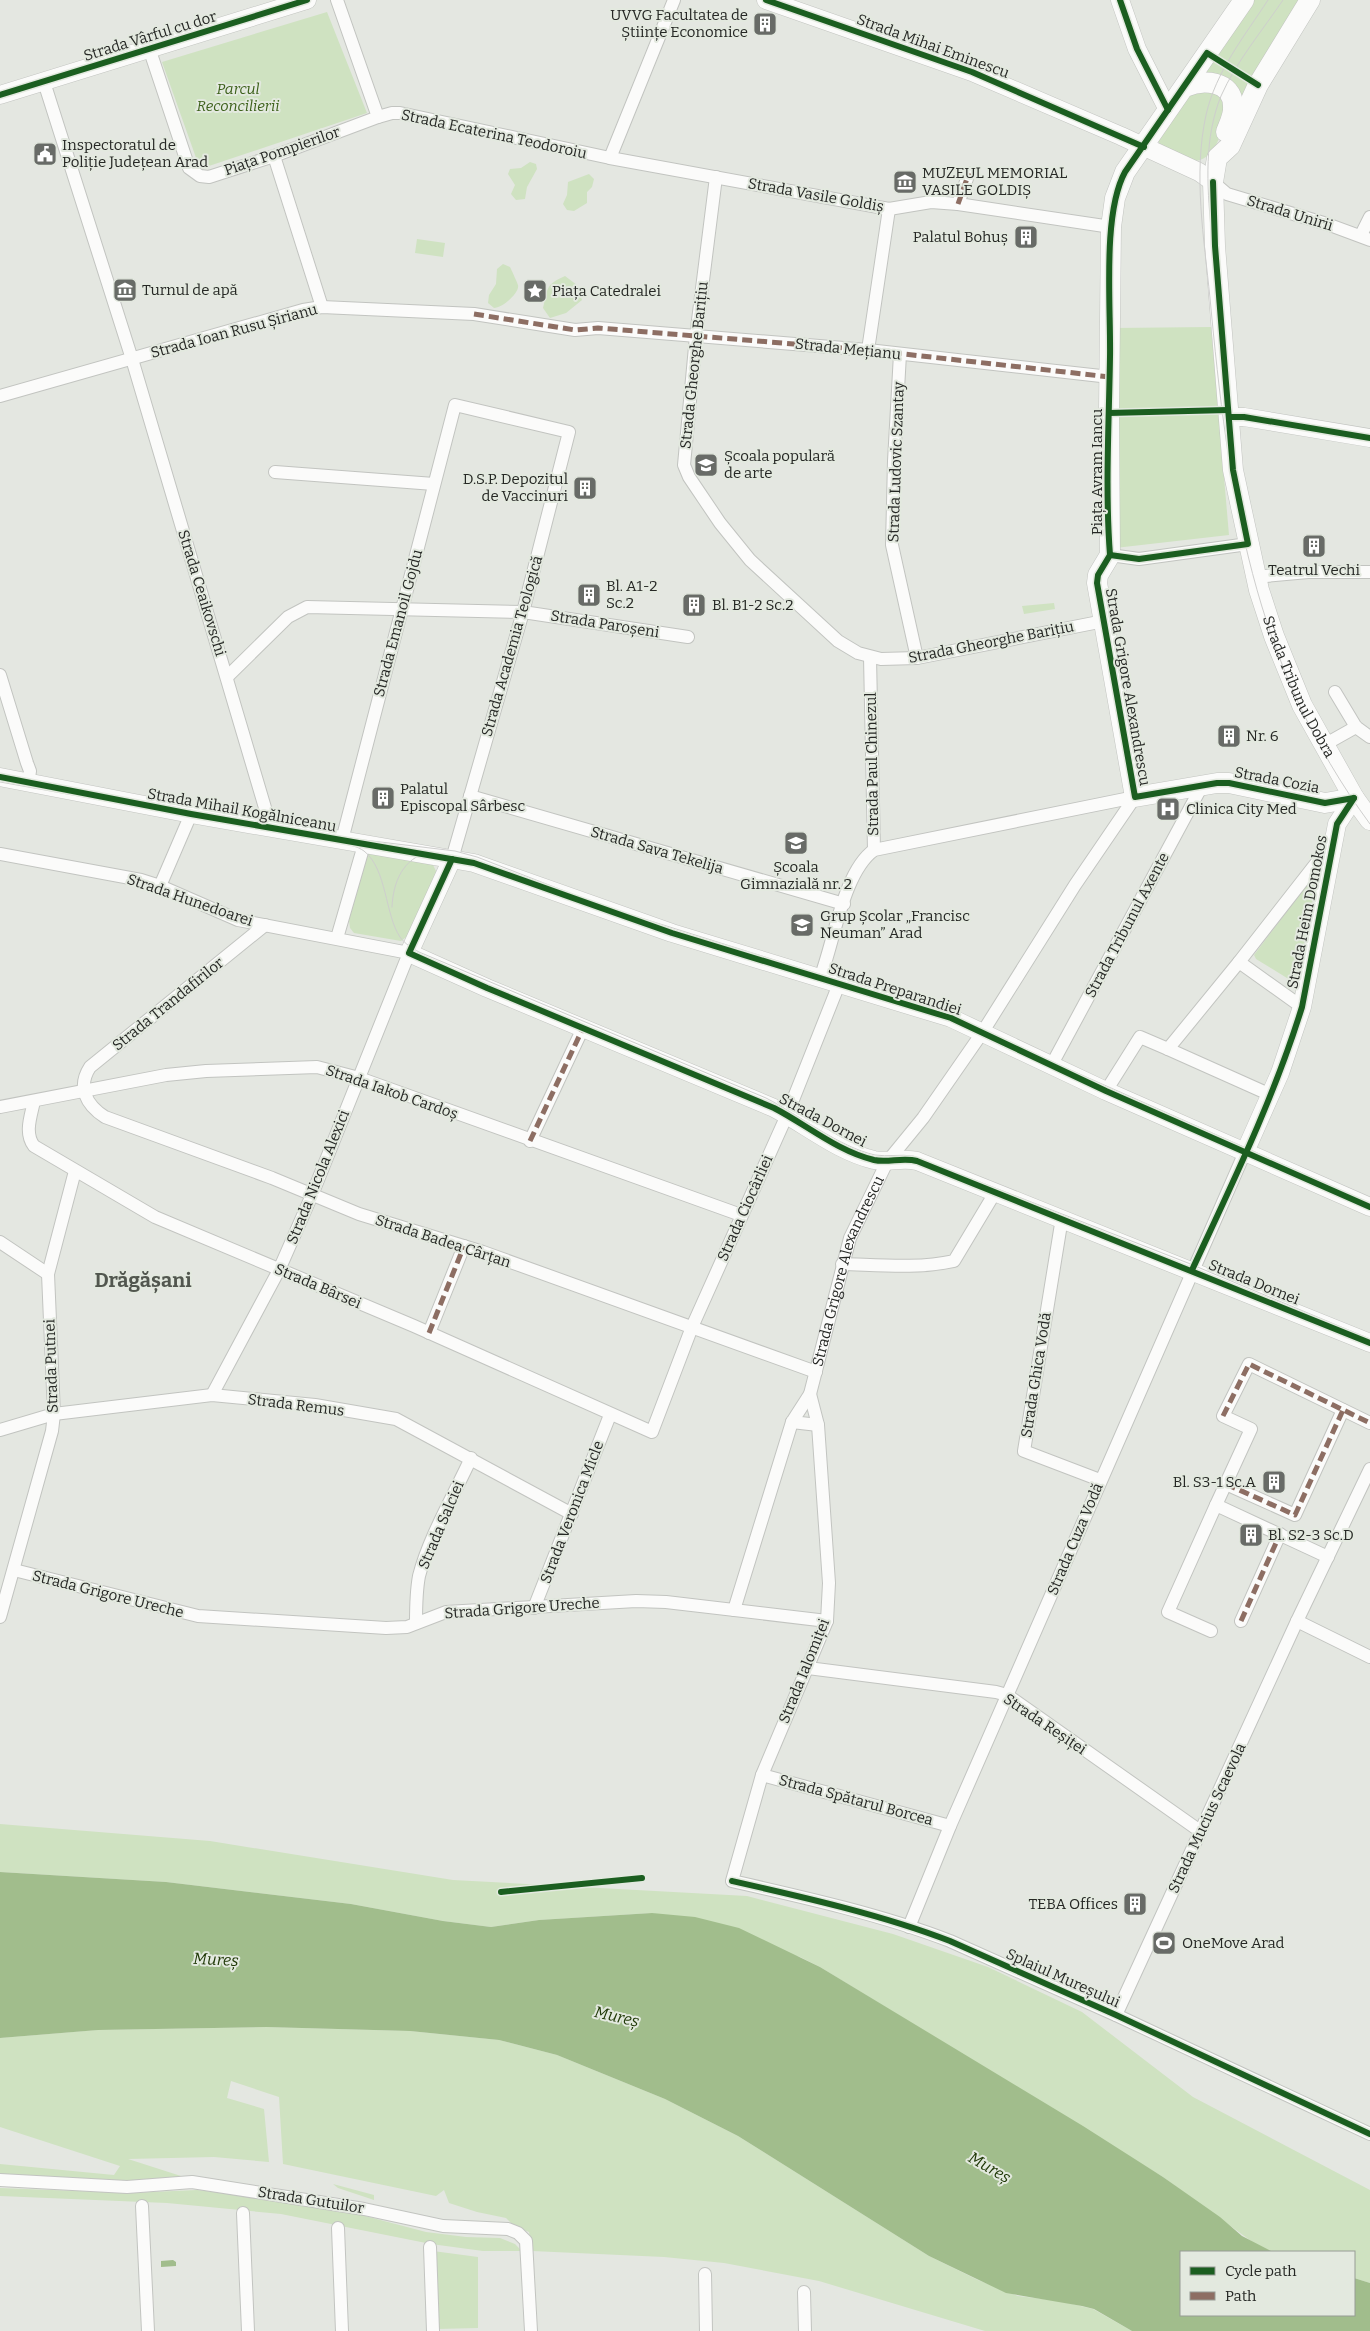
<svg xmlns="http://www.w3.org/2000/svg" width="1370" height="2331" viewBox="0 0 1370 2331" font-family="Bitter,serif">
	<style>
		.green { fill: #cfe2c1 }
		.water { fill: #a1bd8c }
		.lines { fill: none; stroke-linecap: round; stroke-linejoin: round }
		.street-casing { stroke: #c2c4c0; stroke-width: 14 }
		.secondary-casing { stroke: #c2c4c0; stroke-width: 19 }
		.primary-casing { stroke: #c2c4c0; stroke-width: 21 }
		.street { stroke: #fbfbfa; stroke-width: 12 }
		.secondary { stroke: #fbfbfa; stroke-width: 18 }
		.primary { stroke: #fbfbfa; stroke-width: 20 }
		.tram { stroke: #cececd; stroke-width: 1 }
		.quiet { stroke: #8d6e63; stroke-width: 5; stroke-dasharray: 10 5; stroke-linecap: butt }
		.cycleway-casing { stroke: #e3e9df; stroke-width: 9 }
		.cycleway { stroke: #1b5e20; stroke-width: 6 }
		.labels { text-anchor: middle; stroke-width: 4; stroke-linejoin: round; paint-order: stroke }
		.poi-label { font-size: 15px; fill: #262825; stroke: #e3e9df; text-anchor: start }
		.street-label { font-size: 15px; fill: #262825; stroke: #e3e9df }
		.park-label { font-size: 15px; font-style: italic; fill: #3d611b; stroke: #e3e9df }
		.water-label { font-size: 16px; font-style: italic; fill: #203907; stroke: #e3e9df }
		.district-label { font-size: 20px; font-weight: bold; fill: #52574f; stroke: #e3e9df }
	</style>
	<rect width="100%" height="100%" fill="#e4e7e1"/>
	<g class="green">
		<polygon points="1254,0 1300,0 1244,100 1234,86 1203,74"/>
		<polygon points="327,12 367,113 200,169 162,62"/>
		<path d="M 1193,90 L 1220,94 L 1227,109 C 1221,129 1219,158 1195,161 L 1161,147 L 1158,140 Z"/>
		<polygon points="530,162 536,164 537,169 527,187 525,199 516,200 511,194 515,185 508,174 510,169 521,168"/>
		<polygon points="589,174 594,179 592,187 587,192 587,203 574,211 567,210 563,204 567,195 568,182"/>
		<polygon points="417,239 445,243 443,257 415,253"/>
		<path d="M 503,264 L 510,267 C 511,269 518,284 518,285 C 520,293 502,308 494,308 L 488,303 L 489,295 L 496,284 L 497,269 Z"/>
		<path d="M 565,276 L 577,285 L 582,300 L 566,313 L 550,318 L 543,308 C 548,290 544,285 565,276 Z"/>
		<polygon points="1211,327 1229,535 1115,548 1114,328"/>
		<polygon points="1054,603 1055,609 1024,614 1022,606"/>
		<polygon points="369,853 431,861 437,873 409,935 401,941 354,933 350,928 349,920 363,862"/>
		<polygon points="1314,881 1316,886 1298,980 1295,983 1256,959 1254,955 1309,882"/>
		<polygon points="0,1824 210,1841 453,1880 747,1896 893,1934 988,1967 1082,2012 1193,2097 1370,2190 1370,2283 1354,2278 1354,2252 1273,2252 1258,2246 1163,2177 820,1967 800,1957 652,1913 539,1920 491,1927 443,1921 351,1904 166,1882 0,1872"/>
		<polygon points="266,2027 410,2031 499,2040 557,2055 665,2099 738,2136 929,2256 978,2280 1018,2296 1060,2301 1093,2309 1132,2331 985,2331 819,2281 724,2263 664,2257 532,2251 529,2232 514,2226 506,2218 477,2212 449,2203 444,2190 436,2196 283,2164 279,2097 231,2081 227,2098 264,2109 269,2162 214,2157 128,2159 181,2176 180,2179 129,2183 0,2177 0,2164 114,2175 120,2166 0,2127 0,2038 97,2030"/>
		<polygon points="333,2184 374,2195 374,2200 338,2188"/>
		<polygon points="0,2188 129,2193 197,2190 233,2194 365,2216 426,2232 466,2237 500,2238 515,2244 522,2251 483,2251 431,2244 281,2214 167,2203 0,2196"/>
		<polygon points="433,2251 478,2257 478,2328 437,2329"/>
	</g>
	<g class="water">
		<polygon points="0,1872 166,1882 351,1904 443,1921 491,1927 539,1920 652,1913 695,1917 739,1928 820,1967 1083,2126 1163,2177 1220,2217 1242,2236 1273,2252 1181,2252 1181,2315 1354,2315 1354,2278 1370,2283 1370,2331 1132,2331 1094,2309 1082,2306 1006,2293 929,2256 738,2136 665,2099 557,2055 499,2040 410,2031 266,2027 98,2030 0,2038"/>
		<polygon points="173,2260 176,2262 176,2266 161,2267 161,2261"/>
	</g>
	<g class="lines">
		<g class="street-casing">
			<g id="street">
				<polyline points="149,48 189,168 200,176 209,177 274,156 378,117 337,0"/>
				<polyline points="44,82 132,359 271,828"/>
				<polyline points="378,117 392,113 400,113 610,158 889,209 931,202 958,204 1111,227"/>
				<polyline points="274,156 322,307"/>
				<polyline points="610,158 674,0"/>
				<polyline points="716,177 696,336 684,465 689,477 720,523 750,560 838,641 858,653 881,659 917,658 1104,621"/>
				<polyline points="1213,182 1227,194 1327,224 1370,240"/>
				<polyline points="958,204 969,173"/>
				<polyline points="1361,235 1370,217"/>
				<polyline points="868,350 889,209"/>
				<polyline points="900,354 894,461 892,545 917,658"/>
				<polyline points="0,396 303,310 322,307 474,314 575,330 598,328 868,350 1110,377"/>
				<polyline points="275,472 434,484"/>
				<polyline points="1110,555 1139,559 1248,544"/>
				<polyline points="1255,577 1308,572 1370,572"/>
				<polyline points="870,657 874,850"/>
				<polyline points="0,675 27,763 30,771 28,784"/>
				<polyline points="227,677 288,617 307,607 523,612 688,637"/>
				<polyline points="1335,692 1356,727 1370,737"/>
				<polyline points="1324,745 1356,727"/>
				<polyline points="470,796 844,904"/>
				<polyline points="342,840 455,405 569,432 523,612 452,859"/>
				<polyline points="0,854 141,880 160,886 238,920 409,953 312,1195 279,1270 212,1395"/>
				<polyline points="160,886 191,814"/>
				<path d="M 265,925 L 90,1067 C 77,1087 86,1105 105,1117 L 272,1178 L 359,1214 L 483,1252 L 816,1372"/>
				<polyline points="337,938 364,845"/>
				<polyline points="1239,962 1168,1049 1271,1095"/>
				<path d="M 820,978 C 834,943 843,872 874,850 L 1135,797"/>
				<polyline points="1302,1007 1239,962 1332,843"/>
				<polyline points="1051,1066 1203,784"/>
				<polyline points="1106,1091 1140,1037 1168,1049"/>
				<path d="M 34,1101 C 31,1116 24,1133 34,1146 L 155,1217 L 414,1326 L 652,1432 L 692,1327 L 787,1115 L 839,984"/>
				<polyline points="0,1107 166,1075 206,1071 317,1067 359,1078 741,1215"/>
				<polyline points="530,1141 583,1028"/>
				<polyline points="1062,1218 1024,1451 1100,1480"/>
				<polyline points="0,1242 48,1274"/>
				<path d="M 842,1264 C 879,1265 918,1269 954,1261 L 996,1191"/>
				<polyline points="429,1333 464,1246"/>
				<path d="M 810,1394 L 818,1425 L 829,1583 L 827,1621 L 762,1775 L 732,1881 C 803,1897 883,1915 950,1941 L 1116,2015 L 1370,2134"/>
				<polyline points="792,1422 818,1425"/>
				<polyline points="0,1430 54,1414 212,1395 315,1405 396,1419 572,1514"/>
				<polyline points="1226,1484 1295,1515 1343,1410"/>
				<polyline points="1216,1505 1251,1429 1223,1416 1249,1364 1370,1423"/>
				<polyline points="14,1570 198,1616 386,1628 407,1627 446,1612 636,1601 666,1602 827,1621"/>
				<polyline points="534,1608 610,1415"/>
				<path id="s1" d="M 734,1610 L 792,1422 L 810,1394 L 850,1238 L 887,1162 L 923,1118 L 982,1033 L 1075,885 L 1135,797"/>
				<polyline points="0,1617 52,1431 54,1414 48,1274 75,1171"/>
				<polyline points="1241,1621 1280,1534"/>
				<polyline points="1297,1621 1370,1657"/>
				<path d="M 416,1623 C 416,1607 416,1592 419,1576 C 429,1537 454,1495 471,1458"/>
				<polyline points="1211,1631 1168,1612 1216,1505 1328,1557"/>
				<polyline points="808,1668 996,1692 1007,1695 1200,1831"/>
				<polyline points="762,1775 950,1826"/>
				<polyline points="909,1927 950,1826 1245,1152"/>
				<polyline points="1116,2015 1297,1621 1370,1469"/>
				<polyline points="0,2180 127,2187 192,2182 364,2209 443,2226 508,2229 518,2233 526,2241 531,2331"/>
				<polyline points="142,2206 148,2331"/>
				<polyline points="243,2213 248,2331"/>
				<polyline points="338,2228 342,2331"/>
				<polyline points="430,2247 433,2331"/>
				<polyline points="705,2274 706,2331"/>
				<polyline points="804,2292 805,2331"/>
			</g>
		</g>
		<g class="secondary-casing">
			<g id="secondary">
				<polyline points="766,0 972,72 1121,136 1199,172 1213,182"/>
				<polyline points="1120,0 1137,49 1168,110"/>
				<polyline points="0,95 307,0"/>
				<polyline points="1229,417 1244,417 1370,438"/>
				<polyline points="0,777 191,814 474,863 672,933 951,1018 1106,1091 1370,1207"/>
				<path d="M 452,859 L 409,953 L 487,988 L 774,1108 C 807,1125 837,1151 874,1160 C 888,1163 903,1157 917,1161 L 1370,1343"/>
				<polyline points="1245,1152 1280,1073 1302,1007 1337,824 1354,798"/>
			</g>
		</g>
		<g class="primary-casing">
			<g id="primary">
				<polyline points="1244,0 1125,172 1115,198 1111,227 1109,413 1110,555 1098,575 1097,583 1135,797 1217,783 1229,783 1325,803 1354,798"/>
				<path id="s2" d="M 1310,0 L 1258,85 L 1230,146 L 1217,158 L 1213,182 L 1215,246 L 1233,470 L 1259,590 L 1274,636 L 1302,705 L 1354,798 L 1370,820"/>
				<path d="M 1185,87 C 1202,79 1233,80 1233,106 C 1234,115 1229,124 1226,132"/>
			</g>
		</g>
		<use href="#street" class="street"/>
		<use href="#secondary" class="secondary"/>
		<use href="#primary" class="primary"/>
		<g class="tram">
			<path d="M 1268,0 C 1244,37 1216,71 1206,115 C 1193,175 1204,238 1210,298 C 1228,491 1252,664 1370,824"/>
			<path d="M 1211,228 C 1207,185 1204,138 1221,96 C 1236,62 1262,31 1283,0"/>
			<path d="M 0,782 L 341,843 C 349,845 357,846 364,851 C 387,869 385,915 400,937 C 405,944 412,948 419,952 L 766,1098 C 799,1115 839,1147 875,1155 C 887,1157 901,1154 913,1156 L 1188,1263 L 1370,1339"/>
			<polyline points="347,838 455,851 477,857 603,906 959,1018 1066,1068 1370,1203"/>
			<path d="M 392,907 C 393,882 403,858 429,852"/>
		</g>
		<g class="quiet">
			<polyline points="958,204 969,173"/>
			<polyline points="474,314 575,330 598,328 868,350 1110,377"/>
			<polyline points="530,1141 583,1028"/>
			<polyline points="429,1333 464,1246"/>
			<polyline points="1223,1416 1249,1364 1370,1423"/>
			<polyline points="1226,1484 1295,1515 1343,1410"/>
			<polyline points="1241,1621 1280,1534"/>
		</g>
		<g class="cycleway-casing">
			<g id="cycleway">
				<polyline points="766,0 972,72 1144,147"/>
				<polyline points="1120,0 1137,49 1168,110"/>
				<polyline points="0,95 307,0"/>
				<polyline points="1109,413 1228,410"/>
				<polyline points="1229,417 1244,417 1370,438"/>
				<path d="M 1110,555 C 1105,490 1109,422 1110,357 C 1111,307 1102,214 1125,172 L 1207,53 L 1258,85"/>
				<polyline points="1110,555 1139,559 1248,544 1233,470 1215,246 1213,182"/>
				<polyline points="1110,555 1098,575 1097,583 1135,797 1217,783 1229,783 1325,803 1354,798"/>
				<polyline points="0,777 191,814 474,863 672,933 951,1018 1106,1091 1370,1207"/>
				<path d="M 452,859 L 409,953 L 487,988 L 774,1108 C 807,1125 837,1151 874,1160 C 888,1163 903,1157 917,1161 L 1370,1343"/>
				<path d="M 1192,1270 C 1232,1184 1274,1098 1302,1007 L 1337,824 L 1354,798"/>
				<path d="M 732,1881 C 803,1897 883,1915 950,1941 L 1116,2015 L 1370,2134"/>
				<polyline points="501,1892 642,1878"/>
			</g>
		</g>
		<use href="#cycleway" class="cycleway"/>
	</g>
	<defs>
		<g id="building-square" transform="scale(1.25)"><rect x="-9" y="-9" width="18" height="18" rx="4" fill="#686b67" stroke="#e3e9df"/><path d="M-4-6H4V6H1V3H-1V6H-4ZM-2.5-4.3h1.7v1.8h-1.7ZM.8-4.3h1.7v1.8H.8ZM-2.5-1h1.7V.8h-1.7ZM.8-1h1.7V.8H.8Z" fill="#fff"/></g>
		<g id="civic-square" transform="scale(1.25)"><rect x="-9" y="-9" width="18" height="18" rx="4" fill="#686b67" stroke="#e3e9df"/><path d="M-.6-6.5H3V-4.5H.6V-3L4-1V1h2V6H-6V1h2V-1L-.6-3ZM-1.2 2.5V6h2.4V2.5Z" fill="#fff"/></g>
		<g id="museum-square" transform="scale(1.25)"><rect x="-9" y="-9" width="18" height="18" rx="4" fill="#686b67" stroke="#e3e9df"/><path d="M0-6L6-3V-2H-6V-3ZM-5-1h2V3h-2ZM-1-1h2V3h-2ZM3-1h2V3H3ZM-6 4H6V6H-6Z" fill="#fff"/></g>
		<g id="sight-square" transform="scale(1.25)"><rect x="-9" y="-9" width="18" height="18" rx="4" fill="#686b67" stroke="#e3e9df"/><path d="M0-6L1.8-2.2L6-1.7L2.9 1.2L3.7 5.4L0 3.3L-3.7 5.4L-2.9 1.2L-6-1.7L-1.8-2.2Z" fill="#fff"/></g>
		<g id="school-square" transform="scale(1.25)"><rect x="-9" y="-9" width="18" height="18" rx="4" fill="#686b67" stroke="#e3e9df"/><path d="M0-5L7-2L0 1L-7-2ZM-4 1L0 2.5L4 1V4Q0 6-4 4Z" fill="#fff"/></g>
		<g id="hospital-square" transform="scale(1.25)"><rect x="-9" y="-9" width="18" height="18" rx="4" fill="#686b67" stroke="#e3e9df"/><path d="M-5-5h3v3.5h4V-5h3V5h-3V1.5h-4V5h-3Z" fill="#fff"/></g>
		<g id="stadium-square" transform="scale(1.25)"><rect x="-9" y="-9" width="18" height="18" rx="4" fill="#686b67" stroke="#e3e9df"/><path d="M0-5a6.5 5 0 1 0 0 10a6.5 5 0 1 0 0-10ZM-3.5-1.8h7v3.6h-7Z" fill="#fff"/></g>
	</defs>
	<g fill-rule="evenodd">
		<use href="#building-square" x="765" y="24"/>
		<use href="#civic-square" x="45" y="154"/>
		<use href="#museum-square" x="905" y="182"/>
		<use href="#building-square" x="1026" y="237"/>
		<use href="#museum-square" x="125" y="290"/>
		<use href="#sight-square" x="535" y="291"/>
		<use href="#school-square" x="706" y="465"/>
		<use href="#building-square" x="585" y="488"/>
		<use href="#building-square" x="1314" y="546"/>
		<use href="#building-square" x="589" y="595"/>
		<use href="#building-square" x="694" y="605"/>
		<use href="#building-square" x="1229" y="736"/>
		<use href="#building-square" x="383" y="798"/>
		<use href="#hospital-square" x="1168" y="809"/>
		<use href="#school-square" x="796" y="843"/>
		<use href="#school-square" x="802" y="925"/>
		<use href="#building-square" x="1274" y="1482"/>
		<use href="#building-square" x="1251" y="1535"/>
		<use href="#building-square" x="1135" y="1904"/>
		<use href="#stadium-square" x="1164" y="1943"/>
	</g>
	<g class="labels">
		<g class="poi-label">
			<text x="748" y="20" text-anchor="end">UVVG Facultatea de<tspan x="748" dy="17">Științe Economice</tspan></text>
			<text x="62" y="150">Inspectoratul de<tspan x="62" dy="17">Poliție Județean Arad</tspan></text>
			<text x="922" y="178">MUZEUL MEMORIAL<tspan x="922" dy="17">VASILE GOLDIȘ</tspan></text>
			<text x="1008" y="242" text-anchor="end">Palatul Bohuș</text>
			<text x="142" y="295">Turnul de apă</text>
			<text x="552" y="296">Piața Catedralei</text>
			<text x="724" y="461">Școala populară<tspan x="724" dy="17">de arte</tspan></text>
			<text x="568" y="484" text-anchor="end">D.S.P. Depozitul<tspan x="568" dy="17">de Vaccinuri</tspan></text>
			<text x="1314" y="575" text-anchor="middle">Teatrul Vechi</text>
			<text x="606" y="591">Bl. A1-2<tspan x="606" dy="17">Sc.2</tspan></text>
			<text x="712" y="610">Bl. B1-2 Sc.2</text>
			<text x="1246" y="741">Nr. 6</text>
			<text x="400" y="794">Palatul<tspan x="400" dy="17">Episcopal Sârbesc</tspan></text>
			<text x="1186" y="814">Clinica City Med</text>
			<text x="796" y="872" text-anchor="middle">Școala<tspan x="796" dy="17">Gimnazială nr. 2</tspan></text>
			<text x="820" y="921">Grup Școlar „Francisc<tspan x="820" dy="17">Neuman” Arad</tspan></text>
			<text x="1256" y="1487" text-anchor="end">Bl. S3-1 Sc.A</text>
			<text x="1268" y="1540">Bl. S2-3 Sc.D</text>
			<text x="1118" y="1909" text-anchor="end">TEBA Offices</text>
			<text x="1182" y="1948">OneMove Arad</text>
		</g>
		<g class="street-label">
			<text transform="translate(150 36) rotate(-17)" y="5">Strada Vârful cu dor</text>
			<text transform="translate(933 46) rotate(20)" y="5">Strada Mihai Eminescu</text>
			<text transform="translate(494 134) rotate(12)" y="5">Strada Ecaterina Teodoroiu</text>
			<text transform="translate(282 151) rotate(-19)" y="5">Piața Pompierilor</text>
			<text transform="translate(816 195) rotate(10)" y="5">Strada Vasile Goldiș</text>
			<text transform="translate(1290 213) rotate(17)" y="5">Strada Unirii</text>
			<text transform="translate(234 331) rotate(-15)" y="5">Strada Ioan Rusu Șirianu</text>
			<text transform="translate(848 349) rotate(6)" y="5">Strada Mețianu</text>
			<text transform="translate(694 365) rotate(-84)" y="5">Strada Gheorghe Barițiu</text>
			<text transform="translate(896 462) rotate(-88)" y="5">Strada Ludovic Szantay</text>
			<text transform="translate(1097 472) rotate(-90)" y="5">Piața Avram Iancu</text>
			<text transform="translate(202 593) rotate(73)" y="5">Strada Ceaikovschi</text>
			<text transform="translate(398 623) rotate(-75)" y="5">Strada Emanoil Gojdu</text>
			<text transform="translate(605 624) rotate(9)" y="5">Strada Paroșeni</text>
			<text transform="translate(991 642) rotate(-11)" y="5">Strada Gheorghe Barițiu</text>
			<text transform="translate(512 646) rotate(-74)" y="5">Strada Academia Teologică</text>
			<text dy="5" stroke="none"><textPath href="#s2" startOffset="725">Strada Tribunul Dobra</textPath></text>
			<text transform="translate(1128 687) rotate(80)" y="5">Strada Grigore Alexandrescu</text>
			<text transform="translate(872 764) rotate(-91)" y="5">Strada Paul Chinezul</text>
			<text transform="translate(1277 780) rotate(11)" y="5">Strada Cozia</text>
			<text transform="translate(242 810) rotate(10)" y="5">Strada Mihail Kogălniceanu</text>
			<text transform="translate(657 850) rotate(16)" y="5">Strada Sava Tekelija</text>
			<text transform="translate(190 900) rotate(19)" y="5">Strada Hunedoarei</text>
			<text transform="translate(1307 912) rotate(-79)" y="5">Strada Heim Domokos</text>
			<text transform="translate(1127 925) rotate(-62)" y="5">Strada Tribunul Axente</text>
			<text transform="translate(895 989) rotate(18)" y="5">Strada Preparandiei</text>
			<text transform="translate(168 1004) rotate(-39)" y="5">Strada Trandafirilor</text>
			<text transform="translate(392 1092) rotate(19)" y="5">Strada Iakob Cardoș</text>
			<text transform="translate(823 1120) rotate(28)" y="5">Strada Dornei</text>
			<text transform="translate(318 1177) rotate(-68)" y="5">Strada Nicola Alexici</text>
			<text transform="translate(745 1208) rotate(-66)" y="5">Strada Ciocârliei</text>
			<text transform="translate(443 1241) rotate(18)" y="5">Strada Badea Cârțan</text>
			<text dy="5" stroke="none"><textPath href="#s1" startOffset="359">Strada Grigore Alexandrescu</textPath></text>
			<text transform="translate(1254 1282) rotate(22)" y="5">Strada Dornei</text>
			<text transform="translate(318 1286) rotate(23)" y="5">Strada Bârsei</text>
			<text transform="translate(51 1366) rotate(-92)" y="5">Strada Putnei</text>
			<text transform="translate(1036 1375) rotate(-81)" y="5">Strada Ghica Vodă</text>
			<text transform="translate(296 1405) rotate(7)" y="5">Strada Remus</text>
			<text transform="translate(572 1512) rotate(-69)" y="5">Strada Veronica Micle</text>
			<text transform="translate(441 1525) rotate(-67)" y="5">Strada Salciei</text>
			<text transform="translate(1075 1539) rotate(-67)" y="5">Strada Cuza Vodă</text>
			<text transform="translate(108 1594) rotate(14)" y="5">Strada Grigore Ureche</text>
			<text transform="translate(522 1608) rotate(-4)" y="5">Strada Grigore Ureche</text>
			<text transform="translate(804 1671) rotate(-68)" y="5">Strada Ialomiței</text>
			<text transform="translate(1045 1724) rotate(34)" y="5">Strada Reșiței</text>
			<text transform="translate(856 1800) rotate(15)" y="5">Strada Spătarul Borcea</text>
			<text transform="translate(1207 1818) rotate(-65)" y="5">Strada Mucius Scaevola</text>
			<text transform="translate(1063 1978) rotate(24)" y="5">Splaiul Mureșului</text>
			<text transform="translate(311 2200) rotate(9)" y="5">Strada Gutuilor</text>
		</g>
		<g class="park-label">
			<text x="238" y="94">Parcul<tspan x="238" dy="17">Reconcilierii</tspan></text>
		</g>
		<g class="water-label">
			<text transform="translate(216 1959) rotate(3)" y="6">Mureș</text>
			<text transform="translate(617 2016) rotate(13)" y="6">Mureș</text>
			<text transform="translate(990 2167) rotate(30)" y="6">Mureș</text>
		</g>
		<g class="district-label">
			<text x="143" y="1287">Drăgășani</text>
		</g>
	</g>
	<rect x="1180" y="2251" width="175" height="65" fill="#e3e9df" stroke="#979c95"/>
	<rect x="1190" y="2267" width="25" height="8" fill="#1b5e20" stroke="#979c95"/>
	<text x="1225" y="2276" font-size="15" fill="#262825">Cycle path</text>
	<rect x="1190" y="2292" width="25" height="8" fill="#8d6e63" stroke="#979c95"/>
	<text x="1225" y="2301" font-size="15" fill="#262825">Path</text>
</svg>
